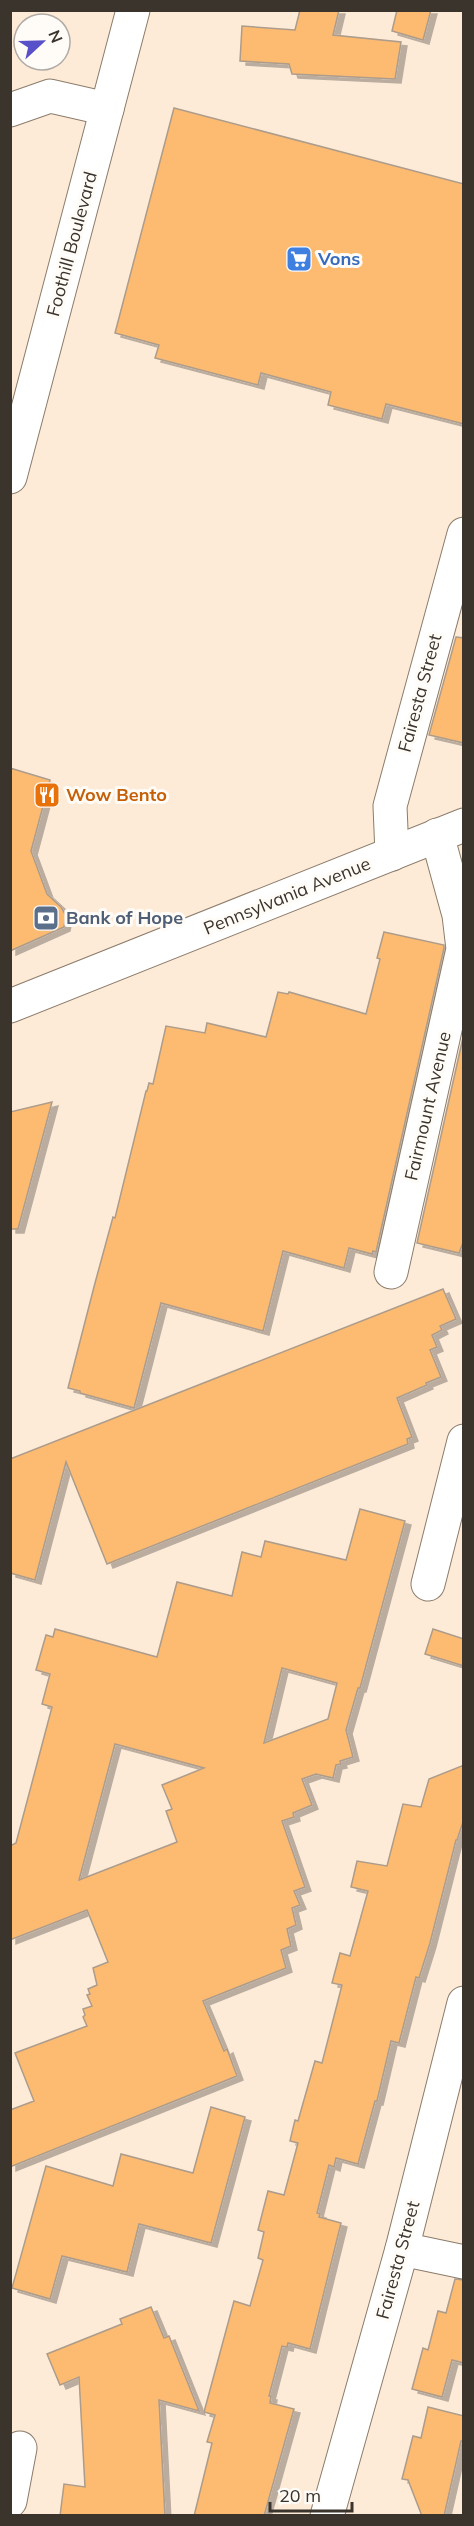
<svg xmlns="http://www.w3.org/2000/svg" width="474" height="2526" viewBox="0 0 474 2526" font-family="Mulish,sans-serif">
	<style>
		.building { fill: #fcbb71; stroke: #ad9c8b; stroke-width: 1.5; fill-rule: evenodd; filter: url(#shadow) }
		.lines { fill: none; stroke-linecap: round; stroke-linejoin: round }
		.minor-casing { stroke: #8c7c6b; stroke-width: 35 }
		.secondary-casing { stroke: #8c7c6b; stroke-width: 35 }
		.primary-casing { stroke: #8c7c6b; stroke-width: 35 }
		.minor { stroke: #fff; stroke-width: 33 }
		.secondary { stroke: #fff; stroke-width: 33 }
		.primary { stroke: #fff; stroke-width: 33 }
		.labels { text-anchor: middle; stroke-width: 6; stroke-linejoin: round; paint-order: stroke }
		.street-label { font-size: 18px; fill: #3a342c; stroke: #fffbf7 }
		.shop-label { font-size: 18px; font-weight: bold; fill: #366cbe; stroke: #fffbf7; text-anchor: start }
		.food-label { font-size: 18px; font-weight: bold; fill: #c56008; stroke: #fffbf7; text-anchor: start }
		.service-label { font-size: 18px; font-weight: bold; fill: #4e5e75; stroke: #fffbf7; text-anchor: start }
	</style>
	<defs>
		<filter id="shadow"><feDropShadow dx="6" dy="4" stdDeviation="0" flood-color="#0004"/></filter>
	</defs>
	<rect width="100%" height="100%" fill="#fdebd8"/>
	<g class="building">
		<polygon points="300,10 339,10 333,35 401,42 395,79 292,74 289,64 240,61 242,26 295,30"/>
		<polygon points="397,10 431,10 423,40 392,31"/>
		<polygon points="174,108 464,184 464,424 386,404 382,419 328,405 331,392 261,373 258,385 155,358 159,345 115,333"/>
		<polygon points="456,637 464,638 464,743 429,735"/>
		<polygon points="10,768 50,780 31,851 47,894 61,907 66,916 64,927 10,951"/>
		<polygon points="384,932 444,945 444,948 376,1252 373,1251 372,1254 349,1248 344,1268 283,1251 263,1331 161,1303 134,1408 80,1393 80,1391 68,1388 95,1283 113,1217 115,1218 146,1091 147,1091 149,1083 153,1084 166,1026 205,1033 207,1023 266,1037 278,992 288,994 289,992 366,1014 380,959 377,958"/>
		<polygon points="464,1033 464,1240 459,1253 417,1243"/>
		<polygon points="52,1102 18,1229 10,1229 10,1112"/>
		<polygon points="443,1289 456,1319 440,1326 442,1330 432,1335 437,1347 430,1350 441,1377 426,1383 427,1385 397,1398 412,1437 407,1439 408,1444 107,1564 66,1462 35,1580 10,1573 10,1459"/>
		<path d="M 360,1509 L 405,1521 L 360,1688 L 358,1688 L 346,1730 L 353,1757 L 340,1761 L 341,1764 L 336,1765 L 333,1778 L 316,1774 L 302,1779 L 312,1805 L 293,1813 L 294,1817 L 282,1821 L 305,1887 L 294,1891 L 300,1905 L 292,1908 L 296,1925 L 287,1929 L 291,1946 L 281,1950 L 286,1968 L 203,2001 L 224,2051 L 227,2049 L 237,2076 L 10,2167 L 10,2110 L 34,2101 L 15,2053 L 87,2026 L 83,2017 L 85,2015 L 83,2009 L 92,2006 L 87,1995 L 90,1994 L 88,1989 L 97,1985 L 93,1968 L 108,1962 L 87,1910 L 10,1940 L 10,1846 L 16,1843 L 52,1707 L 42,1704 L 50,1674 L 36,1670 L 46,1635 L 53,1637 L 55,1629 L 157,1657 L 177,1582 L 232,1596 L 242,1552 L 261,1557 L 265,1541 L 346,1560 ZM 282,1668 L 337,1683 L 328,1719 L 264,1743 ZM 115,1744 L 204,1768 L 162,1785 L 172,1809 L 166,1811 L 177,1842 L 79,1880 Z"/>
		<polygon points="433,1629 464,1639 464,1666 425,1654"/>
		<polygon points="464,1765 464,1819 457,1840 456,1840 430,1943 419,1978 416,1977 399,2043 391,2041 377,2101 375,2101 358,2164 336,2158 334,2167 329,2165 317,2213 320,2214 319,2217 341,2223 310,2349 288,2343 287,2347 282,2346 269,2396 271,2396 270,2403 294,2409 264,2516 194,2516 212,2443 207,2442 215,2415 204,2412 234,2301 250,2306 263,2260 258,2258 264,2232 258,2230 268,2191 284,2195 298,2143 290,2141 295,2120 298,2121 315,2061 322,2063 342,1985 332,1983 340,1953 350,1956 368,1891 351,1887 357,1861 387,1866 403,1804 421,1807 429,1779"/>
		<polygon points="211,2107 245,2117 211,2243 139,2224 127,2272 62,2256 50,2299 12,2288 46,2166 113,2186 121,2154 193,2173"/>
		<polygon points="455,2279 464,2280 464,2363 452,2360 442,2397 412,2389 423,2348 428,2350 438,2311 446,2313"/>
		<polygon points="151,2307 164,2338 169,2336 199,2411 159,2400 165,2516 60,2516 64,2484 85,2487 79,2377 60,2385 47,2354 122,2324 120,2319"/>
		<polygon points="428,2407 464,2416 464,2441 461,2441 444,2516 422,2516 408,2480 402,2479 413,2436 421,2438"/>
	</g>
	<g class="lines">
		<g class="minor-casing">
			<g id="minor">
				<polyline points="10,110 50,96 107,109"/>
				<polyline points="392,854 390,806 464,534"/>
				<polyline points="391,1272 463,949 459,915 437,835"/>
				<polyline points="428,1584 464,1441"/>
				<polyline points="402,2249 464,2262"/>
				<polyline points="10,2501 20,2448"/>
				<polyline points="327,2516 402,2249 464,2003"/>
			</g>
		</g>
		<g class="secondary-casing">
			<polyline id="secondary" points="10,1006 464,825"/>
		</g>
		<g class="primary-casing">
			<polyline id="primary" points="10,477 133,10"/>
		</g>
		<use href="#minor" class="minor"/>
		<use href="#secondary" class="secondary"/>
		<use href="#primary" class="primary"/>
	</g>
	<defs>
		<g id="supermarket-square" transform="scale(1.35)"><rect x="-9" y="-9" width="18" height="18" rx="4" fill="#3f7fe0" stroke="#fffbf7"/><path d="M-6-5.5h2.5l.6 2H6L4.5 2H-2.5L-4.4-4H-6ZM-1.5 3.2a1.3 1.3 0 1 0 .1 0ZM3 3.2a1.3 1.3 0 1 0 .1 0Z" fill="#fff"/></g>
		<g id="restaurant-square" transform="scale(1.35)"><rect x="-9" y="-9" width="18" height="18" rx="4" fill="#e8710a" stroke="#fffbf7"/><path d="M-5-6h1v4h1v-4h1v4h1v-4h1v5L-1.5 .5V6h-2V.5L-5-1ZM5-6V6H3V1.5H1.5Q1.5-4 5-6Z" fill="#fff"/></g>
		<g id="bank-square" transform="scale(1.35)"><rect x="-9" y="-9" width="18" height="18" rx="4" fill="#5c6f8a" stroke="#fffbf7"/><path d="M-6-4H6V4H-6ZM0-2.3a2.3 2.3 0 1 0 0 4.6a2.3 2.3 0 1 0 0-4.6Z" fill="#fff"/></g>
	</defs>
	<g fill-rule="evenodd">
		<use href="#supermarket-square" x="299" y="259"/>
		<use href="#restaurant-square" x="47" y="795"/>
		<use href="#bank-square" x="46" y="918"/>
	</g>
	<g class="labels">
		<g class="street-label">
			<text transform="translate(72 244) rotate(-75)" y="6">Foothill Boulevard</text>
			<text transform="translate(420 693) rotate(-75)" y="6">Fairesta Street</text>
			<text transform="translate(287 896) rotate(-22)" y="6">Pennsylvania Avenue</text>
			<text transform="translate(428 1106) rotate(-77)" y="6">Fairmount Avenue</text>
			<text transform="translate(398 2260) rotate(-75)" y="6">Fairesta Street</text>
		</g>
		<g class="shop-label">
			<text x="318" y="265">Vons</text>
		</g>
		<g class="food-label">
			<text x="66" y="801">Wow Bento</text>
		</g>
		<g class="service-label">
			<text x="66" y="924">Bank of Hope</text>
		</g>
	</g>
	<rect width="474" height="2526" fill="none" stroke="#3a342c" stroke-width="24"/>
	<g transform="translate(42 42) rotate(68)"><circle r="28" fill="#fffbf7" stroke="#b0aba6" stroke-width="1.5"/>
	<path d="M0-4.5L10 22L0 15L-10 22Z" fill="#5850c8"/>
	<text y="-9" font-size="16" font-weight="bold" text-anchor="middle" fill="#3a342c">N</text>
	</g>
	<path d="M270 2502v9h82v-9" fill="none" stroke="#3a342c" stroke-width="3"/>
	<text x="279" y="2502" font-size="18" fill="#3a342c" stroke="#fffbf7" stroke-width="4.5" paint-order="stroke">20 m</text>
</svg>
